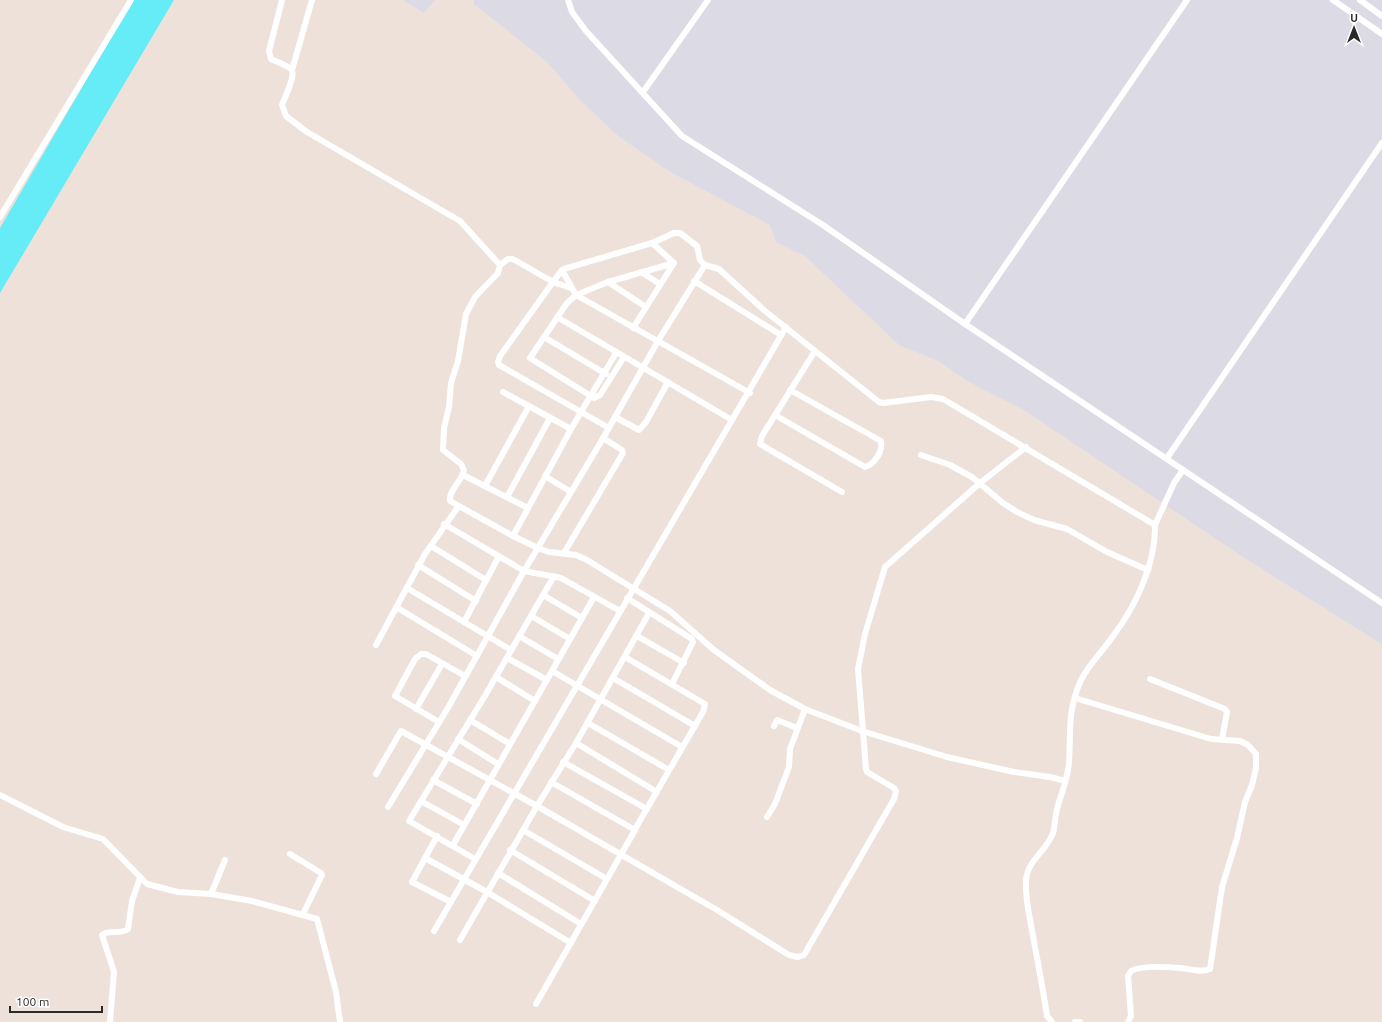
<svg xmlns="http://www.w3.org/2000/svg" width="1382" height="1022" viewBox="0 0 1382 1022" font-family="Ubuntu,sans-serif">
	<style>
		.industrial { fill: #dcdbe5 }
		.water { fill: #65ecf7 }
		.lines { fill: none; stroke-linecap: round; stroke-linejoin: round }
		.minor { stroke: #fff; stroke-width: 6 }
	</style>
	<rect width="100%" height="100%" fill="#ede1da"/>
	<g class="industrial">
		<polygon points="403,0 435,0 424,13"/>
		<polygon points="474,0 1382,0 1382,644 1243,557 1024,410 969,382 938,361 899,345 805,256 776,242 770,225 672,173 618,136 579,99 547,62 474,4"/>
	</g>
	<polygon class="water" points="133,0 174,0 0,293 0,228"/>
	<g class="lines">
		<g class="minor">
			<path d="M 282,0 L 269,51 L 271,59 C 277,62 287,65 291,69 C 297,75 284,98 282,105 L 286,116 L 307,132 L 460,221 L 500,265 L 498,273 L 475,297 L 466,314 L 458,361 L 451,383 L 449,407 L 444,428 L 443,450 L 461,464 L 464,470 C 462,481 448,491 450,501 L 513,536 L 538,548 L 549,552 L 576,555 L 587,560 L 670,611 L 714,650 L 770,690 L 805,709 L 862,731 L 947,757 L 1014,772 L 1050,777 L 1065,781"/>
			<polyline points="568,0 572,12 586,31 682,136 823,225 965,324 1187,0"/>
			<polyline points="1333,0 1382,34"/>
			<polyline points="1360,0 1382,16"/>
			<polyline points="292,70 312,0"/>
			<polyline points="643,92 708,0"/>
			<polyline points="0,217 131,0"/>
			<path d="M 500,265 L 508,259 L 513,259 L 553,282 L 562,270 L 567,268 L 652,243 L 674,233 L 680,233 L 697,246 L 700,260 L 705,265 L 719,269 L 765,311 L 879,402 L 883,403 L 931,397 L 943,399 L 1155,525 C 1156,563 1136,606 1113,636 C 1103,651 1089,664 1081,680 C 1067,711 1071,731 1069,763 C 1068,778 1061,794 1057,809 C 1055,817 1055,826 1053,833 C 1046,852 1026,861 1026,882 C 1025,900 1030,918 1033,936 C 1038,963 1043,989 1047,1016 L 1052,1022"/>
			<polyline points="562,270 576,295 750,393"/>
			<polyline points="641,272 660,284"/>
			<polyline points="694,281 781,335"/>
			<polyline points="608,282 646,307"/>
			<polyline points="571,288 553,282 500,356 498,362 499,365 609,428"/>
			<polyline points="557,317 732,420 786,327"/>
			<polyline points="965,324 1382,603"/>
			<polyline points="633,328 674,263 652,243"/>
			<polyline points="544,337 606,374"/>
			<polyline points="815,351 762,436 760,444 842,492"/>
			<polyline points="624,357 600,395 594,398 530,358 567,303 576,295 608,282 674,263"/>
			<polyline points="503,392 571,429"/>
			<path d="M 775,415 L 865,467 C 875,464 883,451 881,441 L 790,390"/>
			<polyline points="615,417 639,430 646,422 668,382"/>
			<polyline points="921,455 950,465 972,477 1003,503 1017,512 1034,520 1067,529 1107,552 1148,570"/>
			<polyline points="1167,458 1382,143"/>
			<polyline points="463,475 528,508"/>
			<polyline points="545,476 571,492"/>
			<polyline points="485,486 529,406"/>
			<polyline points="507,497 550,418"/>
			<polyline points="444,524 524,571 561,578 620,611"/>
			<polyline points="1155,525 1174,483 1183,470"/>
			<polyline points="513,536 571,429 616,353"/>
			<polyline points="431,546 486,580"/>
			<polyline points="564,553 623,453 622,450 603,438"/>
			<polyline points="418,565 476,601"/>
			<polyline points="407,588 511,650"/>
			<polyline points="543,595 582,618"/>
			<polyline points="627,598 692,639 693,642 672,684"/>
			<polyline points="396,607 477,656"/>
			<polyline points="531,616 570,639"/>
			<polyline points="464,622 499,556"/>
			<polyline points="519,636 558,659"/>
			<polyline points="637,636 684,663"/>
			<polyline points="376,645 425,554 458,507"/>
			<polyline points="507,658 547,680"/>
			<polyline points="552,671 682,747"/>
			<polyline points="496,677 535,701"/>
			<polyline points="613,678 695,726"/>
			<polyline points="1150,679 1225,709 1227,712 1222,739"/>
			<path d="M 1075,698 L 1211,739 L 1240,741 L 1248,745 L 1256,754 L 1256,768 L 1252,785 L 1245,802 L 1237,838 L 1222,887 L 1210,969 C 1201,973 1190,969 1181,968 C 1169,967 1141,965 1131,971 L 1128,976 L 1131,1016 L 1128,1022"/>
			<polyline points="416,709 442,664"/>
			<polyline points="470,720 510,744"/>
			<polyline points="439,722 395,696 415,659 421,654 426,654 465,676"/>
			<polyline points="588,723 669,770"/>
			<polyline points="774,726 777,720 797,728"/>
			<polyline points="458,739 498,764"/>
			<polyline points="576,743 657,792"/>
			<polyline points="563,762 647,809"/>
			<polyline points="376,774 401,731 537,806 717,910 789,955 798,957 804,955 894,799 896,791 894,788 867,772 866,769 858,669 865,634 885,567 980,483 1026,447"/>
			<polyline points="433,780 477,804"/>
			<polyline points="551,782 635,830 638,824 703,712 705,704 625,657"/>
			<polyline points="0,795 63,827 103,839 147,884 178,892 211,894 252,901 317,919 336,992 340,1022"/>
			<polyline points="421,801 464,825"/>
			<polyline points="388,807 449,706 524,571 602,440 658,341 705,265"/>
			<polyline points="767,817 775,804 789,767 790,749 805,709"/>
			<polyline points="523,830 607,879"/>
			<polyline points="437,836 412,882 451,902"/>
			<polyline points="453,845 594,597"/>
			<polyline points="510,850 595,901"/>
			<polyline points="290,854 321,873 322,875 303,914"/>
			<polyline points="425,858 487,892 571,943"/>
			<polyline points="475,859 409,821 486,694 554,576"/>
			<polyline points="498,873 581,924"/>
			<polyline points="211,894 225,860"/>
			<polyline points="434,931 732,420"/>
			<polyline points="460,940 537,806 576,743 649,613"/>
			<polyline points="536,1004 635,830"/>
			<path d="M 110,1022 L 114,972 L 102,935 C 108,929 121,935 128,929 L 132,901 L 140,878"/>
			<polyline points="1075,1022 1080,1022"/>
		</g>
	</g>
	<g transform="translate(1354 28)" stroke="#ffffff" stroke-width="3" paint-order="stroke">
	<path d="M0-3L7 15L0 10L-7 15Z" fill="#292929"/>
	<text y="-6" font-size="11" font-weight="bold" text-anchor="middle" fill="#292929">U</text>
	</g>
	<path d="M10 1006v6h92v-6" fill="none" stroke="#292929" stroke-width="2"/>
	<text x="16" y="1006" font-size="12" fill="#292929" stroke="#ffffff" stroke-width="3" paint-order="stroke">100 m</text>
</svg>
